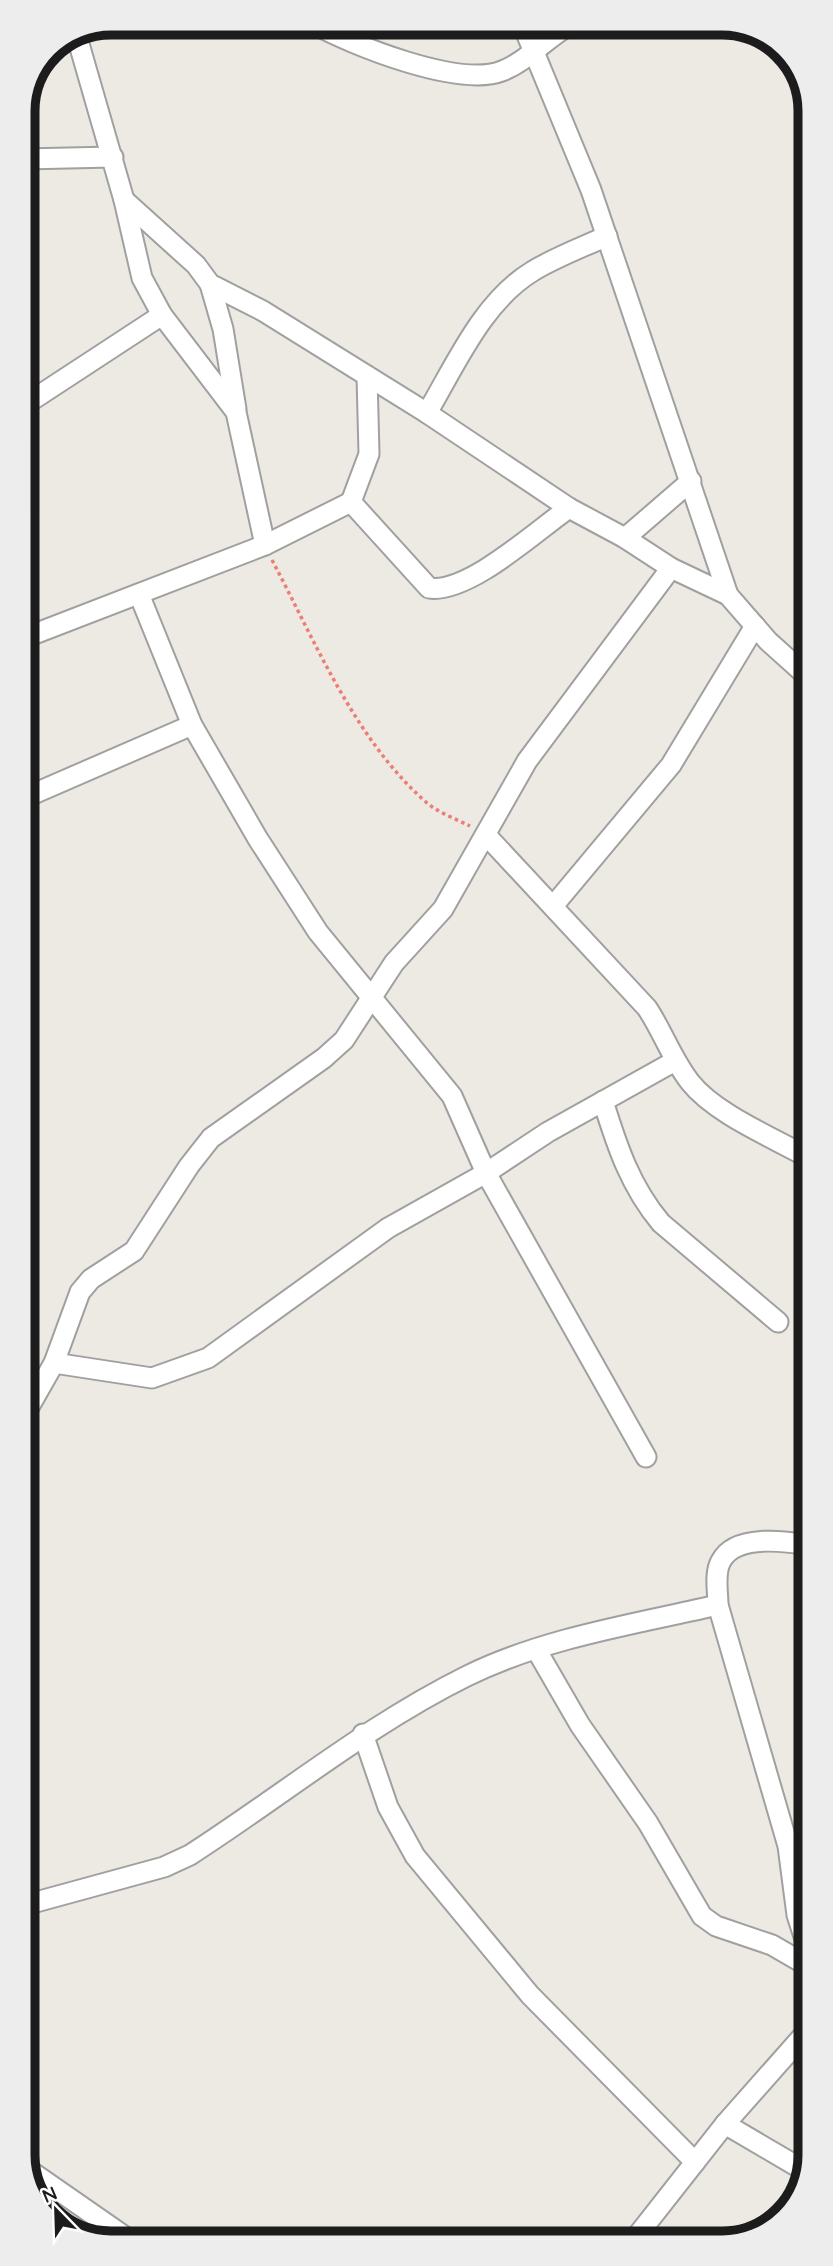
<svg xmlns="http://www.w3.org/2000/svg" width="833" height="2266" viewBox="0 0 833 2266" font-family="Quicksand,sans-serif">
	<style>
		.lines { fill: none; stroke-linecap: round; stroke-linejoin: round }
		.street-casing { stroke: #a0a0a0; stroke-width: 23 }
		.path { stroke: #ec7e74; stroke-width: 3.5; stroke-dasharray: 3.5 3.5; stroke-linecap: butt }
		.street { stroke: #fff; stroke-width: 19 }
		.rim { fill: none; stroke: #1c1c1c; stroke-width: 9 }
	</style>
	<rect width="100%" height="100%" fill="#ede9e3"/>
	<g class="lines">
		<g class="street-casing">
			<g id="street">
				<path d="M 312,23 C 352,45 459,88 502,71 C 528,61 548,36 573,23"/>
				<polyline points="522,23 591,190 728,595"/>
				<polyline points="77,37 124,200 142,278 162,315 236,412 265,545"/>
				<polyline points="23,159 113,157"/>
				<polyline points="124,200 196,265 210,284 263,311 427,413 569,508 625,538 671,568 728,595 768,641 808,677"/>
				<polyline points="210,284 223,329 236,409"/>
				<path d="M 367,376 L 369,454 L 351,502 L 429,588 C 468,594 536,531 569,508"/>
				<polyline points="23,406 162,315"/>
				<path d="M 427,413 C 456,364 483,301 533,271 C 556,257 583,247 607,236"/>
				<polyline points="625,538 691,481"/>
				<polyline points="139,594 192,725 258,839 318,932 452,1096 486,1173 646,1457"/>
				<polyline points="24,638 265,545 351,502"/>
				<polyline points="24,798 192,725"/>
				<path d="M 486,835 L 647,1008 C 663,1032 672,1059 690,1082 C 715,1114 774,1138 809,1158"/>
				<polyline points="554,905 671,765 755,626"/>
				<path d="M 603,1101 C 617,1146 630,1186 661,1223 L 778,1322"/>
				<polyline points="54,1363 152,1378 208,1358 388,1228 486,1173 548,1132 675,1061"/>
				<polyline points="25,1414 54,1363 80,1292 91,1279 134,1251 189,1166 211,1138 324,1058 344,1040 394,963 443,909 527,761 671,568"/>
				<path d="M 809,1545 C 785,1541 735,1534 721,1561 C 714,1573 718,1592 718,1605 L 788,1846 L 797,1915 L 810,1955"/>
				<polyline points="536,1649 580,1725 648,1823 702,1916 716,1926 772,1945 810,1967"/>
				<polyline points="363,1734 388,1807 415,1856 530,1995 695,2162"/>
				<path d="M 25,1905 L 164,1867 L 190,1855 C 283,1795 368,1725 467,1676 C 544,1638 635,1624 718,1605"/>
				<polyline points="725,2124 805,2171"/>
				<polyline points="26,2168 134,2243"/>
				<polyline points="633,2241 725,2124 810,2028"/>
			</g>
		</g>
		<path class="path" d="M 272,560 C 316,643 355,740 427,803 C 439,813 456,819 470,826"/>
		<use href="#street" class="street"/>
	</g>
	<path d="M0 0H833V2266H0ZM111 35H722A76 76 0 0 1 798 111V2155A76 76 0 0 1 722 2231H111A76 76 0 0 1 35 2155V111A76 76 0 0 1 111 35Z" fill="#ededed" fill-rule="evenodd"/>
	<path class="rim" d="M111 35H722A76 76 0 0 1 798 111V2155A76 76 0 0 1 722 2231H111A76 76 0 0 1 35 2155V111A76 76 0 0 1 111 35Z"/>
	<g transform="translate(56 2210) rotate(337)" stroke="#ffffff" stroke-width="5" paint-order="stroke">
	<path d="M0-5L12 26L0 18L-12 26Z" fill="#1c1c1c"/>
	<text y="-10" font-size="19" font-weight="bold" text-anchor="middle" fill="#1c1c1c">N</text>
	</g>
</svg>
